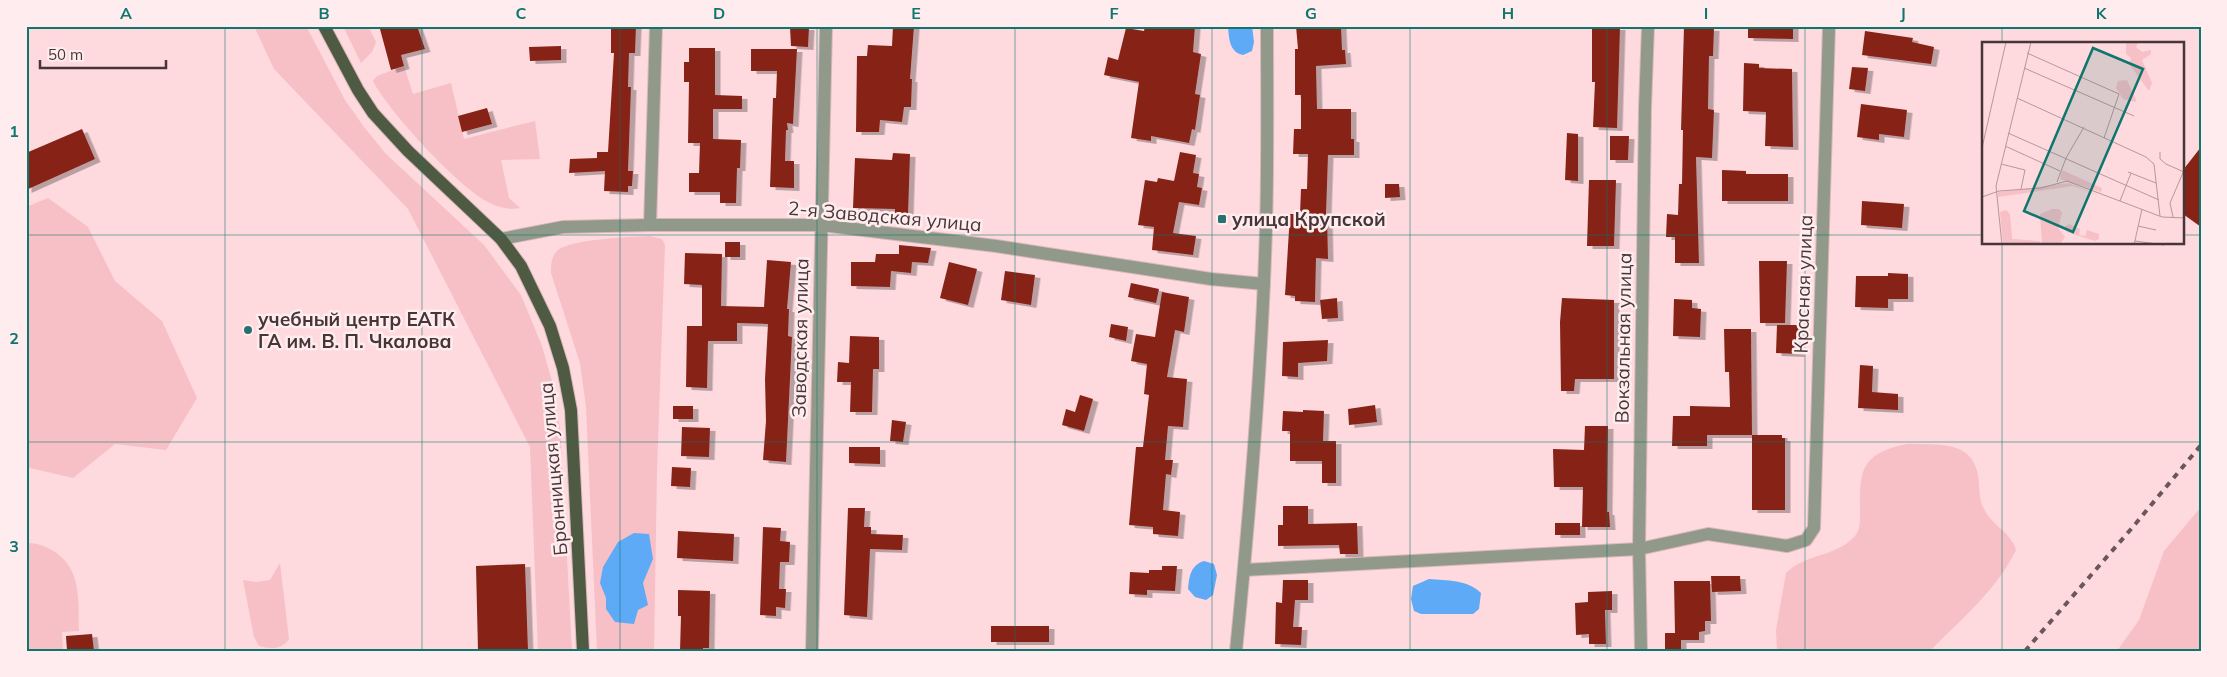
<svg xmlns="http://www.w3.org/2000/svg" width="2227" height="677" viewBox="0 0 2227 677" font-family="Mulish,sans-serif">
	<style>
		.green { fill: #f7bfc6; fill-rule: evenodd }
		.water { fill: #5eaaf7 }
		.building { fill: #862317; filter: url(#shadow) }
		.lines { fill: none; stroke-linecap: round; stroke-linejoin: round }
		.minor-casing { stroke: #d9b8bc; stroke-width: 14 }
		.major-casing { stroke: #d9b8bc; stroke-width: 14 }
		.minor { stroke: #91998a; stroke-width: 12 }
		.major { stroke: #4e5b42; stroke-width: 12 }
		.rail { stroke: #6b5658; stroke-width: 4; stroke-dasharray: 6 6; stroke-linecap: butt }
		.grid { fill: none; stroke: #0f766e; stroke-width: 1; stroke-opacity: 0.55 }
		.poi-dot { fill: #27716e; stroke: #feecee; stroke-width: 2 }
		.labels { text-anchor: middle; stroke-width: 5; stroke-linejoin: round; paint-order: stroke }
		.street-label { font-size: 19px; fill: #473638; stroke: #feecee }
		.poi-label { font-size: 19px; font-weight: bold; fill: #473638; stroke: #feecee; text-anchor: start }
		.inset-road { fill: none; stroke: #b5989b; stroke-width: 1 }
		.view { fill: #0f766e; fill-opacity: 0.15; stroke: #0f766e; stroke-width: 2.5 }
		.inset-edge { fill: none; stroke: #473638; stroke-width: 2.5 }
		.neatline { fill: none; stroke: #0f766e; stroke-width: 2 }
		.grid-label { font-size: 16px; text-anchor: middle; font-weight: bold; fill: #0f766e }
	</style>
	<defs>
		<filter id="shadow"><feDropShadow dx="5.5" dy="3" stdDeviation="0" flood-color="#0004"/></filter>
	</defs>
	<rect width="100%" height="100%" fill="#fed9dd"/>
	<g class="green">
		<polygon points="254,26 306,26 345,100 364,127 386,154 484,245 521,295 542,346 553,385 560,428 572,651 538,651 530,447 408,209 274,69"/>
		<polygon points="343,26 368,26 376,42 372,52 361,63"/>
		<path d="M 404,66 L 413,94 L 451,83 L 464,139 L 535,121 L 540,159 L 501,160 L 509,198 L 520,208 C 510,210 500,208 490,203 C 461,190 388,111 373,81 L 377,76 Z"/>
		<polygon points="48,198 88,227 115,281 162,321 197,398 166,450 115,444 73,478 26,467 26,207"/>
		<path d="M 649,236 L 662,239 L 665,245 L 657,470 L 654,651 L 597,651 L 586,407 L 580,363 L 551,273 C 551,265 551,258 557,251 C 569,239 629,237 649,236 ZM 653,559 L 643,583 L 606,609 L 606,598 Z"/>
		<path d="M 1907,444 C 1935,445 1972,439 1978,475 C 1980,487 1978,498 1984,509 C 1992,526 2011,532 2016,550 C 1996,591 1961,619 1930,651 L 1777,651 L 1776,630 L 1786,573 C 1805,554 1834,557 1853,538 C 1859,533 1860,525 1860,517 C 1860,474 1857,454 1907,444 Z"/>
		<polygon points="2201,507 2201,651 2117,651 2139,620 2164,551"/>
		<path d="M 26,543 C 38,543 45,546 55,552 C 82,570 78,602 79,631 L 62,632 L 63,651 L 26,651 Z"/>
		<path d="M 280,563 L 289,639 C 282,650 271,649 259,646 L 254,637 L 243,580 L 256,582 L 270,580 Z"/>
	</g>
	<g class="water">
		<path d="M 1228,26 L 1252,26 L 1254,42 L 1252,51 L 1243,55 C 1229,52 1229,38 1228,26 Z"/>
		<polygon points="634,533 649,534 653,559 643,583 648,605 638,610 634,624 615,622 606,609 606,598 600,583 603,567 618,542"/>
		<path d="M 1204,561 L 1214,564 L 1217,575 L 1213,595 L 1206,600 L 1195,597 L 1188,589 C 1189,576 1191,565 1204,561 Z"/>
		<path d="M 1429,579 C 1447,581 1467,579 1481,593 L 1479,609 L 1473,614 L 1421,614 L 1414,611 L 1411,599 L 1413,586 Z"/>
	</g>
	<g class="building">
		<polygon points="388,26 417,26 425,49 401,55 404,66 391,70 380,29"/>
		<polygon points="611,26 636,26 635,53 629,53 628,87 631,87 628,171 633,171 632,186 628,186 628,192 604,191 605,171 569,173 570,159 597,158 597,152 608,152 614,53 611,53"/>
		<polygon points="893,26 914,26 910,79 912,79 911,107 904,107 902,122 880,120 879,132 856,132 857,56 867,56 868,45 892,46"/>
		<polygon points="1145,26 1195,26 1193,52 1201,54 1195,94 1200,95 1195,130 1192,129 1189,143 1151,136 1151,141 1131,138 1139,82 1104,75 1108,57 1118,60 1126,28 1144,31"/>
		<polygon points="1296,26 1341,26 1342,50 1345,50 1346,64 1316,66 1317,109 1351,109 1351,139 1354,139 1354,155 1328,155 1326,214 1327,214 1328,259 1316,258 1315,302 1295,301 1295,296 1285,295 1290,214 1300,214 1301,189 1307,189 1308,154 1293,154 1294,129 1301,129 1301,95 1295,95 1295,49 1298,49"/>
		<polygon points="1748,26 1793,26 1793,39 1748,38"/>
		<polygon points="790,27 809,27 808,47 791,46"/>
		<polygon points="1592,27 1620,27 1617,128 1593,127 1595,82 1592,82"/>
		<polygon points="1684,27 1714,28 1713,56 1709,56 1708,109 1714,110 1712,158 1696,157 1699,263 1675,263 1675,237 1666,237 1667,214 1678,215 1679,184 1682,184 1683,130 1681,130"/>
		<polygon points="1865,31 1913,38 1912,42 1934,47 1931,64 1862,55"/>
		<polygon points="561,46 561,60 530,61 529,47"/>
		<polygon points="689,48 715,48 715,95 742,96 742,109 713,109 713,139 741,140 740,168 737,168 736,203 720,203 720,192 689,192 689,173 699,173 700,143 688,143 689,82 684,82 684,62 689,62"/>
		<polygon points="751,49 797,49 793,124 787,123 788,130 786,130 785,161 794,161 794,188 770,187 773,98 776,98 777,71 751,71"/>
		<polygon points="1744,63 1759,64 1759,68 1792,69 1793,147 1765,146 1766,112 1743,111"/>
		<polygon points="1852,67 1868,68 1865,91 1849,89"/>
		<polygon points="1861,104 1907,110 1904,137 1879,134 1879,140 1857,137"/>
		<polygon points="487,108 492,124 462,132 458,116"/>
		<polygon points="82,129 95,159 26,190 26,153"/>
		<polygon points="1567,133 1578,134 1578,181 1565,180"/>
		<polygon points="1610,136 1629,136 1628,160 1610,160"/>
		<polygon points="2201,147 2201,227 2183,214 2183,170"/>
		<polygon points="1180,152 1196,155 1193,173 1199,174 1197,187 1202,188 1199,205 1179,202 1173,233 1196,236 1193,255 1152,250 1154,227 1138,225 1145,180 1157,182 1158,178 1174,181"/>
		<polygon points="893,153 910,154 908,215 895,214 895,209 853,208 855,158 892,160"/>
		<polygon points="1722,170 1746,171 1746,174 1788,174 1788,201 1722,201"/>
		<polygon points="1589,180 1616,180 1614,246 1587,246"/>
		<polygon points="1385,184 1399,184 1400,197 1385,198"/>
		<polygon points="1862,201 1904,204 1902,228 1861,225"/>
		<rect x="725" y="242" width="15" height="15"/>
		<polygon points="899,245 931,248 928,263 912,262 911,273 891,271 890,287 851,286 851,262 875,262 876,254 899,254"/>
		<polygon points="685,253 722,254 721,306 764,307 767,260 791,262 787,309 789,309 788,336 792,337 786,462 763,460 766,421 765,379 768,324 737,323 737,341 708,341 707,388 686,387 687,326 702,326 702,285 684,284"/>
		<polygon points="1759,261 1787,261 1785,323 1760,323"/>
		<polygon points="949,262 977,269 968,305 940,298"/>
		<polygon points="1005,271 1035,275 1031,305 1001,300"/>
		<polygon points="1888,273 1908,274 1908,299 1888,299 1888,308 1855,307 1856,276 1888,276"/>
		<polygon points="1131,283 1159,289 1156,303 1128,297"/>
		<polygon points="1162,292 1189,297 1184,332 1175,330 1167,377 1187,379 1183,427 1168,426 1165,460 1173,460 1171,475 1166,474 1163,510 1180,512 1178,536 1153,534 1153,527 1129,525 1136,447 1143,447 1149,395 1144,394 1147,364 1131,361 1136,334 1155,337"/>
		<polygon points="1337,298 1338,318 1322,319 1320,300"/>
		<polygon points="1562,298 1614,300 1614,379 1575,379 1574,391 1561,391 1560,322"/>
		<polygon points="1674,299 1692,300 1692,308 1701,309 1700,337 1673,336"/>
		<polygon points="1111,324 1128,327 1126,341 1109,337"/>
		<polygon points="1777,325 1799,325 1799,354 1776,353"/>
		<polygon points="1724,329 1751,329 1752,435 1707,435 1707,446 1672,446 1673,416 1690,416 1690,406 1730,407 1729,372 1725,372"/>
		<polygon points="850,336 879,337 879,369 873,369 872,412 850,412 851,382 837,382 838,362 849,363"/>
		<polygon points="1328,340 1327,361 1298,363 1298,377 1282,376 1283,342"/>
		<polygon points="1860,365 1873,366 1872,392 1898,394 1898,410 1858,408"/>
		<polygon points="1080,395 1093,399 1084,431 1062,425 1066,409 1075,412"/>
		<polygon points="1375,405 1377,422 1349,425 1348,409"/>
		<rect x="673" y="406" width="20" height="13"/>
		<polygon points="1303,410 1324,411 1323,441 1336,441 1336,483 1322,483 1322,461 1290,461 1290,431 1282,431 1283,411 1303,412"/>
		<polygon points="892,420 906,422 903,442 890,441"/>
		<polygon points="1585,426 1608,426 1607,512 1609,512 1610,527 1582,527 1583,487 1554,487 1553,449 1584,450"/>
		<polygon points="682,427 710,428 709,457 681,456"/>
		<polygon points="1752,435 1782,435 1782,438 1785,438 1785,510 1752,510"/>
		<polygon points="849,447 880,447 880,464 849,463"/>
		<polygon points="672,467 691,468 690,487 671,486"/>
		<polygon points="1283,506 1308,506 1308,524 1357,523 1358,554 1340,554 1339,545 1278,546 1278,525 1283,525"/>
		<polygon points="848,508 865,508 864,527 871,527 871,534 903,535 902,550 870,549 867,617 844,615"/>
		<rect x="1555" y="523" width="25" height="12"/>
		<polygon points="763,527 781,528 780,541 790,542 789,562 780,562 779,589 786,589 785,608 776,607 776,616 760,615"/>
		<polygon points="678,531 734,534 733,561 677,558"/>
		<polygon points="525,564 528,651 478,651 476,566"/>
		<polygon points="1162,566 1177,566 1175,591 1147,590 1147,595 1129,594 1130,572 1149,573 1149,570 1162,570"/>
		<polygon points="1711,576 1740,576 1741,591 1712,592"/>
		<polygon points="1283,580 1308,580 1308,600 1295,600 1293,627 1302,627 1301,645 1275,644 1276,602 1282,603"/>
		<polygon points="1674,581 1710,581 1711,621 1705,621 1705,631 1699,632 1699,640 1681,640 1681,651 1665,651 1665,633 1675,633"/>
		<polygon points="678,590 710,591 709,648 703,648 703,651 680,651 681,616 678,616"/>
		<polygon points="1612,591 1612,610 1605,610 1606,644 1589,644 1589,634 1576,635 1575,603 1588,602 1588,592"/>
		<rect x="991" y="626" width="58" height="16"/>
		<polygon points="92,634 94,651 67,651 66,636"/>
	</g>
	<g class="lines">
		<g class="minor-casing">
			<g id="minor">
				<polyline points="650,225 656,26"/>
				<polyline points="501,239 563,227 650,225 821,225 996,246 1211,279 1264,284"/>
				<polyline points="1244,570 1639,549 1708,534 1787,546 1806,540 1814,528 1829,26"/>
				<polyline points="812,651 826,26"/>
				<path d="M 1236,651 C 1250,510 1262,368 1266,227 C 1268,160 1267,93 1267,26"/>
				<polyline points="1641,651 1639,549 1645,108 1648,26"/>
			</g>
		</g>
		<g class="major-casing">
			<polyline id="major" points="324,26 358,90 373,113 408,151 501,239 521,266 550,326 563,368 571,410 583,651"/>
		</g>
		<use href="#minor" class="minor"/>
		<use href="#major" class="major"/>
		<polyline class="rail" points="2025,651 2132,528 2201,445"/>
	</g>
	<path class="grid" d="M 225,26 L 225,651M 422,26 L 422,651M 620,26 L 620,651M 817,26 L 817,651M 1015,26 L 1015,651M 1212,26 L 1212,651M 1410,26 L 1410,651M 1607,26 L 1607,651M 1805,26 L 1805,651M 2002,26 L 2002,44M 26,235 L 1983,235M 2183,235 L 2201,235M 2002,244 L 2002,651M 26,442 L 2201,442"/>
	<g class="poi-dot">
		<rect x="1217" y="214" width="10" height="10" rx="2.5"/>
		<circle cx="248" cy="330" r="5"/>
	</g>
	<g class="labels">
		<g class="street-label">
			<text transform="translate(885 216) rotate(5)" y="7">2-я Заводская улица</text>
			<text transform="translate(1803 284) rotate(-88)" y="7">Красная улица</text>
			<text transform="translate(800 338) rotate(-89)" y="7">Заводская улица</text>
			<text transform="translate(1623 338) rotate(-89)" y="7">Вокзальная улица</text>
			<text transform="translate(553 469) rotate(-95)" y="7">Бронницкая улица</text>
		</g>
		<g class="poi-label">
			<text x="1232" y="226">улица Крупской</text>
			<text x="258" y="326">учебный центр ЕАТК<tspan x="258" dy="22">ГА им. В. П. Чкалова</tspan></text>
		</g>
	</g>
	<g transform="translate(1982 42)">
		<rect width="202" height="202" fill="#fed9dd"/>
		<path d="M 144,0 L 157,0 L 154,5 L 160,10 L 169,8 L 169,12 L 160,18 L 170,41 L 167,49 L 147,22 L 149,16 L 144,12 ZM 145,38 L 154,58 L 154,60 L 141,57 L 134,46 L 136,39 ZM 80,128 L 120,146 L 119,150 L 78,137 ZM 87,141 L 118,154 L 91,144 L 16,155 L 16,150 ZM 70,167 L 77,167 L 80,171 L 76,186 L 83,195 L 78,202 L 60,202 L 58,172 ZM 24,168 L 28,172 L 30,197 L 58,199 L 57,202 L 21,202 L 18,170 ZM 87,182 L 98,187 L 97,193 L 103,194 L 105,188 L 117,192 L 117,197 L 113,199 L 85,190 L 82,185 Z" fill="#f7bfc6"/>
		<path class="inset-road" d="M 45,11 L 137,52 L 122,96M 42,26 L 152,74M 35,56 L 164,115 L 172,122 L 178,174M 26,91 L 177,158M 23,104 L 78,129M 0,106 L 24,0M 178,110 L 178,117 L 184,122 L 202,130M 19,122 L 43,128 L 39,147M 146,130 L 174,141M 75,140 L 84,116 L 102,85M 0,155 L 17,149 L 59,146 L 85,139 L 180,175 L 203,176M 138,159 L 149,131M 191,175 L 188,161 L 203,126M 156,184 L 174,188M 153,199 L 182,203M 20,203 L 14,144 L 49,0M 152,203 L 160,167"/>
		<path class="view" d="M 111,6 L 161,27 L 91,190 L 42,169 Z"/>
		<rect width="202" height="202" class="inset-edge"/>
	</g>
	<rect width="2227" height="677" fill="none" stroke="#feecee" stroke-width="55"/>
	<path d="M40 60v8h126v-8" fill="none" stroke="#473638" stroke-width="2.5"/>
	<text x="48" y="60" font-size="15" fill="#473638" stroke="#feecee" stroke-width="4" paint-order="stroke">50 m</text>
	<rect x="28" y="28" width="2172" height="622" class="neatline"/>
	<g class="grid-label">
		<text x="126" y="19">A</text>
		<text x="324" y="19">B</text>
		<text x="521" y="19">C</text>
		<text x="719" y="19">D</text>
		<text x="916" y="19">E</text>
		<text x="1114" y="19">F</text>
		<text x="1311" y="19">G</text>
		<text x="1508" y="19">H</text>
		<text x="1706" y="19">I</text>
		<text x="1903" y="19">J</text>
		<text x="2101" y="19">K</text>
		<text x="14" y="137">1</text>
		<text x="14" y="344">2</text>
		<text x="14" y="552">3</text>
	</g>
</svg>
